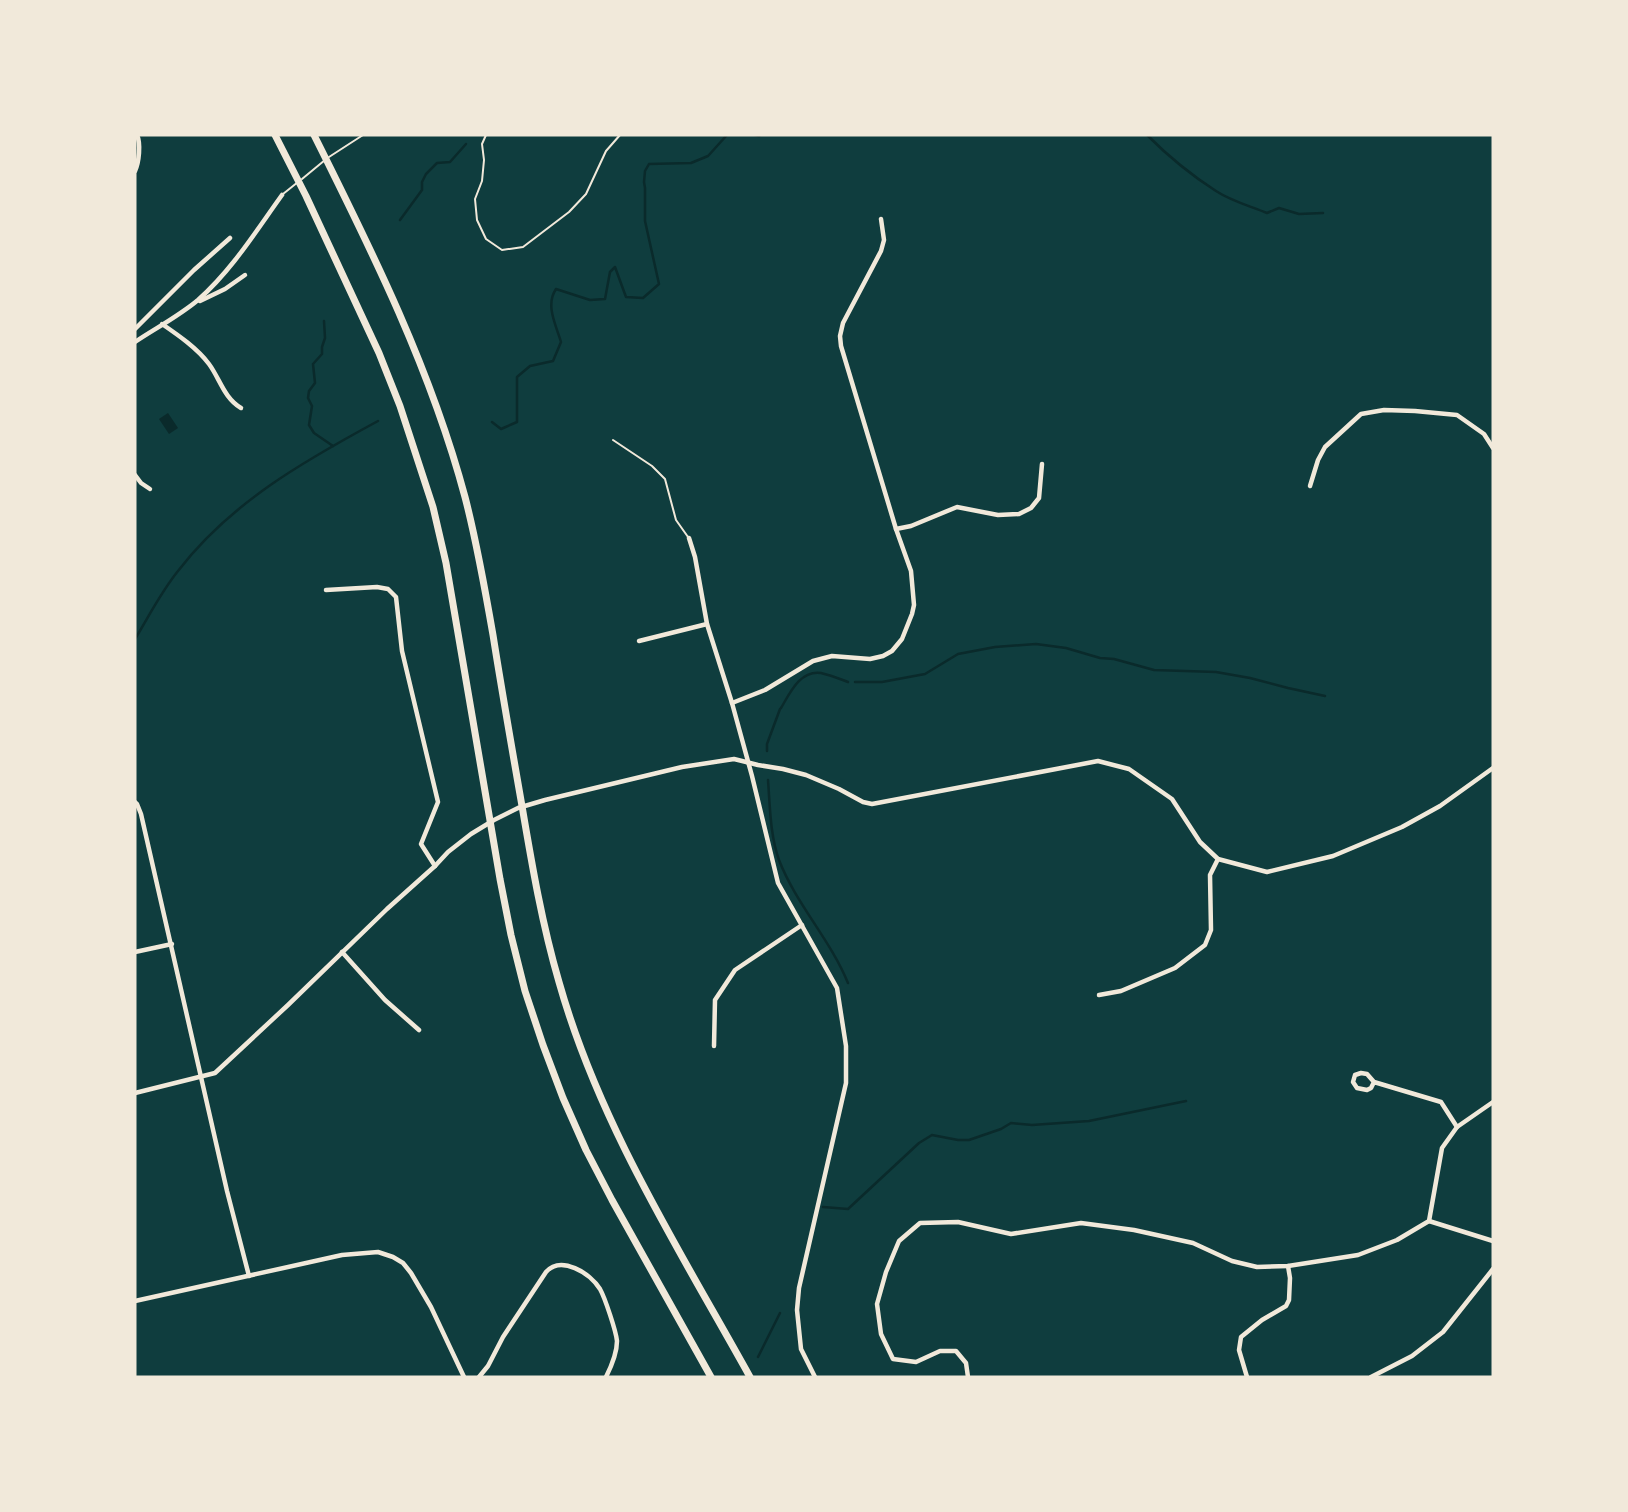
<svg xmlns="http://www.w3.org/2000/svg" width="1628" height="1512" viewBox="0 0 1628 1512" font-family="'Public Sans',sans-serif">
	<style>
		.water { fill: #0a2a2b }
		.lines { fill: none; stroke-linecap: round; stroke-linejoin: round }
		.stream { stroke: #0a2a2b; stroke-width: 2.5 }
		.path { stroke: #f1e9da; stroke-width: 2 }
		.service { stroke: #f1e9da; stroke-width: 2 }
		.minor { stroke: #f1e9da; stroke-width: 4.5 }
		.motorway { stroke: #f1e9da; stroke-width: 7 }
	</style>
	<rect width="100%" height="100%" fill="#0f3d3e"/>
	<polygon class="water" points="168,413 178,428 169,434 159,419"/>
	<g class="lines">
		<g class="stream">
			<polyline points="755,135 759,136 760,135"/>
			<path d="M 1147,135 C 1168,156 1191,175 1216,191 C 1231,201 1250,206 1267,213 L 1279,208 L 1299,214 L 1323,213"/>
			<polyline points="400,220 422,190 422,182 426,174 437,163 450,162 466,144"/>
			<polyline points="324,321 325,338 322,347 322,354 313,364 315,383 309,391 308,398 312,406 309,425 314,433 333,446"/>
			<path d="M 492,422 L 501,429 L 517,422 L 517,377 L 530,366 L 553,361 L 561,342 C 556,325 545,305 556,289 L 590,300 L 605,299 L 610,272 L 615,267 L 626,297 L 643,298 L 659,284 L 645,221 L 645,188 L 644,182 L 645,171 L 649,164 L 691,163 L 708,156 L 727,135"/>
			<path d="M 135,639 C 149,616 161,592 178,571 C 230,503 304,461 378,421"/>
			<polyline points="855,682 882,682 925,674 958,654 995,647 1036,644 1066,648 1100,658 1114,659 1154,670 1216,672 1250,678 1288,688 1325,696"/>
			<path d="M 781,708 C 790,693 800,670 821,673 C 830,675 840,679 848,682"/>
			<polyline points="767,751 767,744 780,709"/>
			<path d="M 768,780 C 770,806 770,835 779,860 C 796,904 830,939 848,983"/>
			<polyline points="823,1207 848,1209 919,1143 932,1135 958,1140 969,1140 1001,1129 1011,1123 1032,1125 1089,1121 1186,1101"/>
			<polyline points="758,1357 780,1313"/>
		</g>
		<polyline class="path" points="486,135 482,144 484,160 482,181 475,199 477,220 486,239 502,250 523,247 569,212 586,194 606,151 620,135"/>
		<g class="service">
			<polyline points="329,157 363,135"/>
			<polyline points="302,179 325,160"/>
			<polyline points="283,194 298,182"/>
			<polyline points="613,440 652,466 665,479 676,520 688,537"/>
		</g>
		<g class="minor">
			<path d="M 135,171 C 139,162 141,144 137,135"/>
			<polyline points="200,301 225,289 245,275"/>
			<path d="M 162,324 C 178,335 197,348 209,364 C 220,379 224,398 241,408"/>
			<polyline points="135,329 194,270 230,238"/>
			<path d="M 135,342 C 156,328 179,316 198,300 C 232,270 256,231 282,195"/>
			<polyline points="135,475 141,483 150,489"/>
			<polyline points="1310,486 1318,460 1325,447 1361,414 1384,410 1415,411 1457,415 1484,434 1493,448"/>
			<polyline points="896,529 911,526 957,507 998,515 1019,514 1031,508 1039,498 1042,464"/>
			<polyline points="689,538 695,557 707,624 732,703 752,776 778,883 837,988 846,1046 846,1083 799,1288 797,1310 801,1349 815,1377"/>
			<polyline points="326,590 377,587 388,589 396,597 402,651 438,802 421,844 435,866"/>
			<polyline points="639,641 707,624"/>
			<polyline points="732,703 765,690 813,661 832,656 870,659 883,656 892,651 902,639 912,614 914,605 911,571 896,529 841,346 840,336 843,323 881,251 884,240 881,219"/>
			<polyline points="135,802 137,804 141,814 227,1191 249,1276"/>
			<polyline points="135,952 172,944"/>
			<polyline points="342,952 385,1000 419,1030"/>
			<polyline points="1099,995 1121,991 1175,968 1205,945 1211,930 1210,875 1218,859"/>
			<polyline points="714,1046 715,1000 735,970 802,925"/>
			<polyline points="1374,1082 1371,1088 1367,1090 1357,1088 1353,1082 1355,1075 1361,1073 1367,1074 1374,1082 1441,1102 1457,1127"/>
			<polyline points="135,1093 215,1073 288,1005 387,909 435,866 448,852 471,834 494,820 518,808 545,800 682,767 734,759 758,765 783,769 806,775 839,789 863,802 872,804 1098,761 1129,769 1172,799 1200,842 1218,859 1267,872 1333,856 1402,827 1440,806 1493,768"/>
			<polyline points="1429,1221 1493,1241"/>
			<polyline points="135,1301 342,1255 378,1252 393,1257 403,1263 411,1273 431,1307 464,1377"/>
			<path d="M 479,1377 L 488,1366 L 503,1337 L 546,1272 C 561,1255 590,1273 600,1289 C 605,1298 616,1331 617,1341 C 617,1352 611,1367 606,1377"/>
			<polyline points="968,1377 966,1363 956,1351 940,1351 916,1362 893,1359 881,1334 877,1304 886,1272 899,1241 920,1223 958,1222 1011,1234 1081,1223 1134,1230 1193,1243 1232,1261 1257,1267 1288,1266 1358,1255 1397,1240 1429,1221 1442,1148 1457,1127 1493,1102"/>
			<polyline points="1247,1377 1239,1350 1241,1337 1262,1320 1286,1306 1289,1300 1290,1278 1288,1266"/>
			<polyline points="1371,1377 1412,1356 1443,1332 1493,1269"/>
		</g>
		<g class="motorway">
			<polyline points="275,135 306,196 379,353 400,406 433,507 446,563 500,879 511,935 525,991 543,1045 563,1098 586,1150 612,1200 711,1377"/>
			<path d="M 314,135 C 373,253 431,370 465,497 C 477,543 485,589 493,635 C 502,692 512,749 522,806 C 532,865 542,924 559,982 C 599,1124 679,1249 750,1377"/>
		</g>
	</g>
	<rect width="1628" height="1512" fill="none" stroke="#f1e9da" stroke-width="273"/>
</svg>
